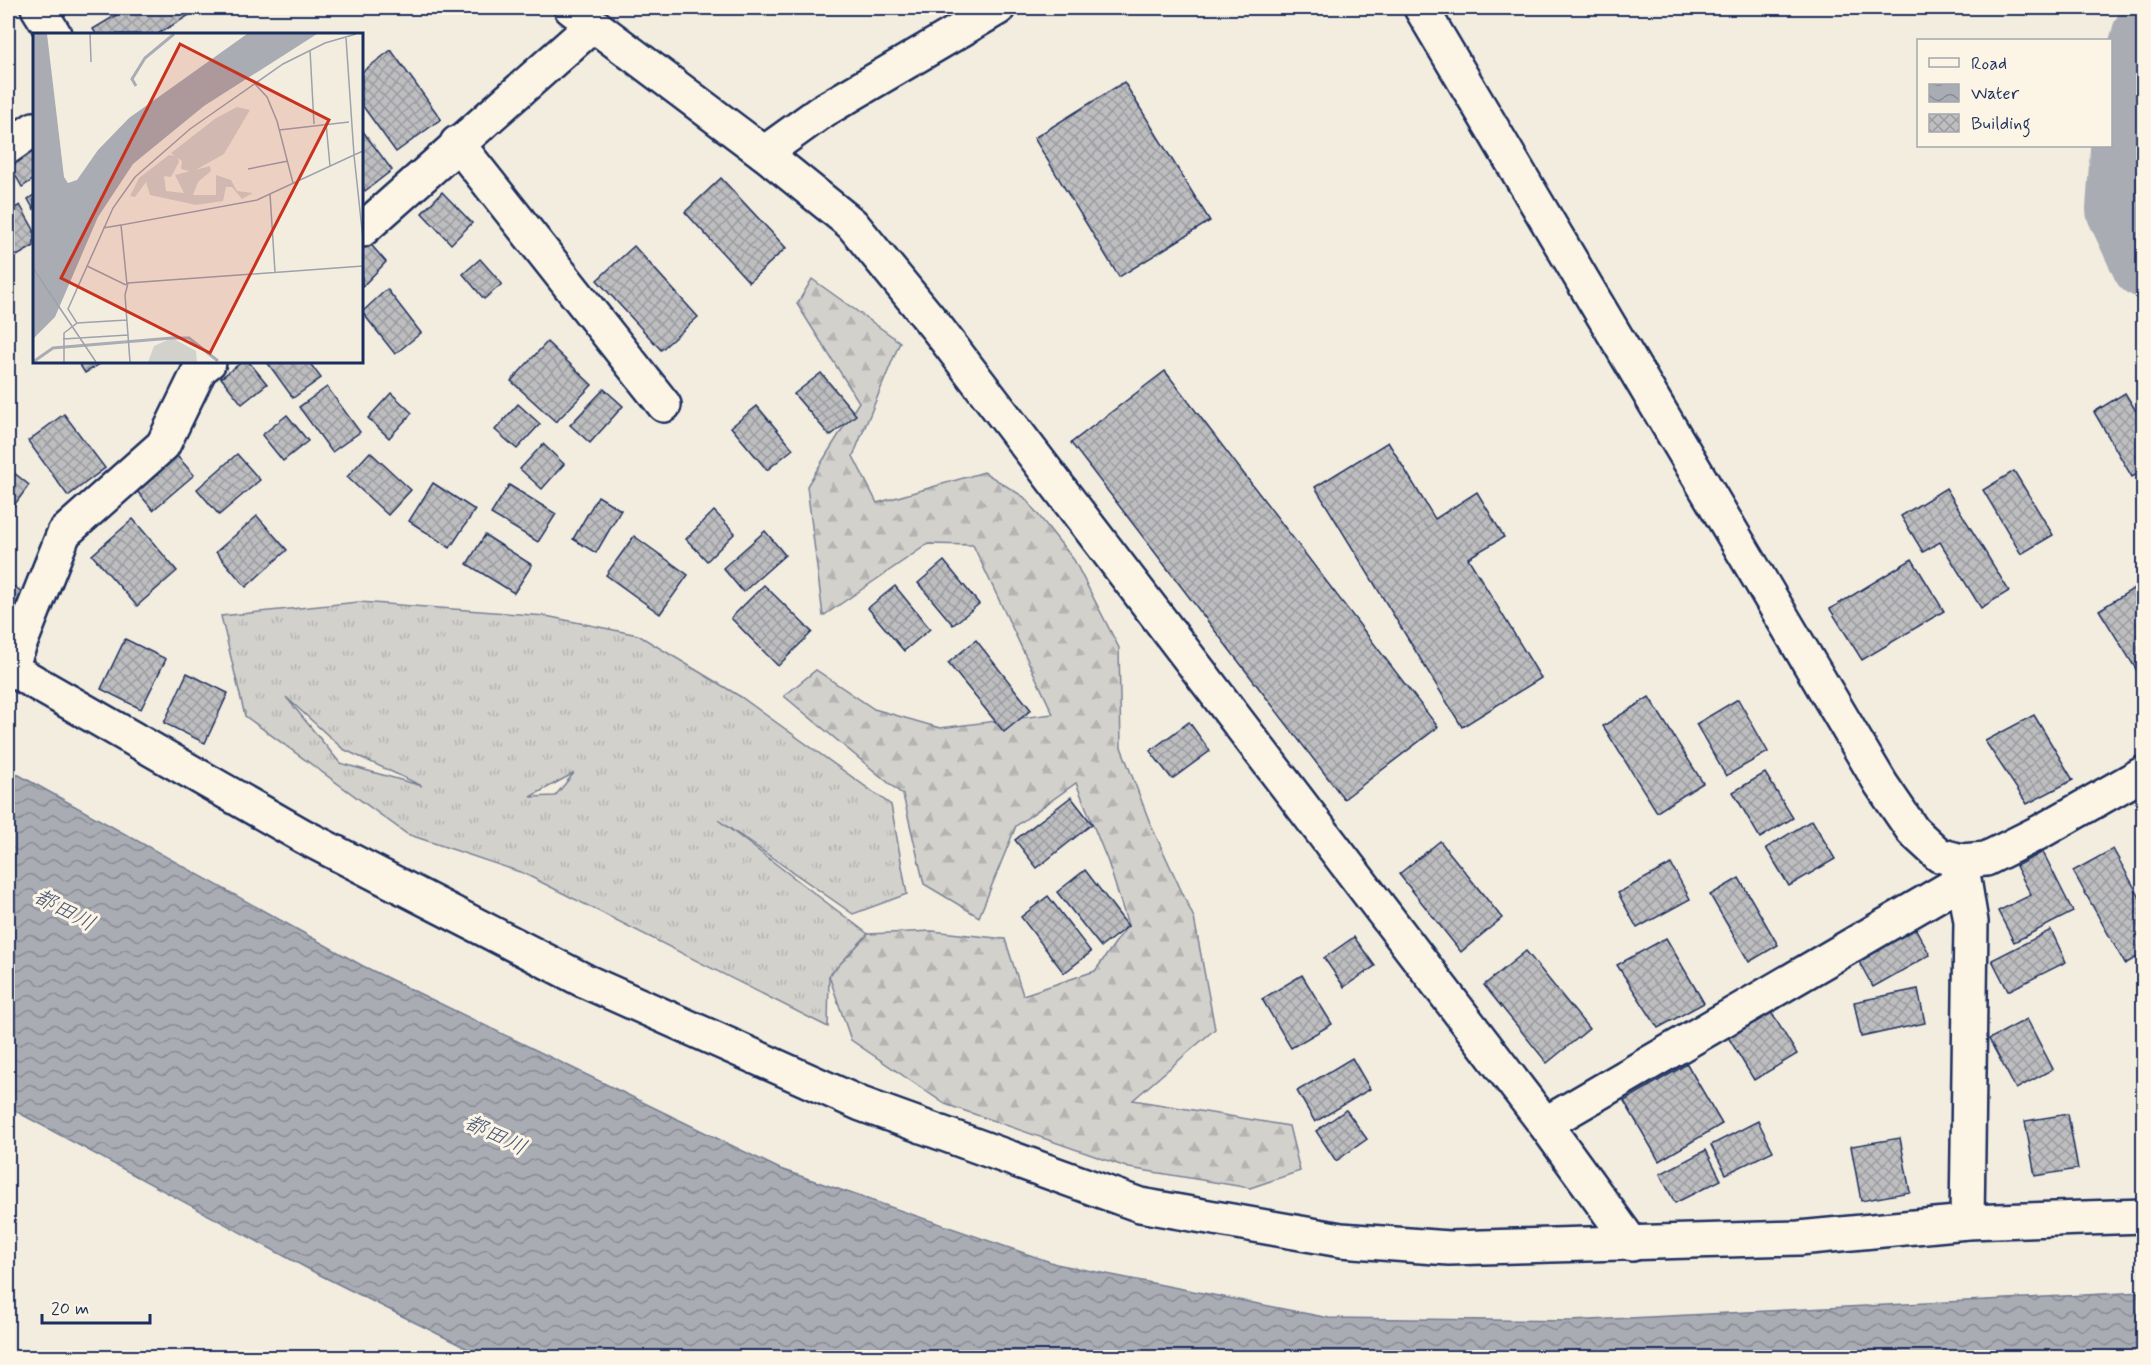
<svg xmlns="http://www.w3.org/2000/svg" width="2151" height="1365" viewBox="0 0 2151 1365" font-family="Mynerve,'Klee One',sans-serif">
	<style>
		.grass { fill: url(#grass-tufts); stroke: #778095; stroke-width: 1.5; fill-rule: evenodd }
		.forest { fill: url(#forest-firs); stroke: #778095; stroke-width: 1.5 }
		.water { fill: url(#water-waves); stroke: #707a91; stroke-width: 1.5 }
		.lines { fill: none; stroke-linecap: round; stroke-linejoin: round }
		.river { stroke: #a9acb3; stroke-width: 64 }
		.building { fill: url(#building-cross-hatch); stroke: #1b2f5e; stroke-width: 1.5 }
		.street-casing { stroke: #1b2f5e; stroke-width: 38 }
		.secondary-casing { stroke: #1b2f5e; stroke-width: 38 }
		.street { stroke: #fcf5e5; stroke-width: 33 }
		.secondary { stroke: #fcf5e5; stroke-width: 33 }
		.labels { text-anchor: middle; stroke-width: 6; stroke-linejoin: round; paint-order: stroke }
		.water-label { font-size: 22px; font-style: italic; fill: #465478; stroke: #fcf5e5 }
		.inset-river { fill: none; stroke: #a9acb3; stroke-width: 3 }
		.inset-road { fill: none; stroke: #9da1ac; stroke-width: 1.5 }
		.view { fill: #c8321e; fill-opacity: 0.15; stroke: #c8321e; stroke-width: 3 }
		.inset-edge { fill: none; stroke: #1b2f5e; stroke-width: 3 }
	</style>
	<defs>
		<pattern id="grass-tufts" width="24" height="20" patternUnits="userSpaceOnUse" patternTransform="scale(1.5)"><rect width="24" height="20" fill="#d3d1cc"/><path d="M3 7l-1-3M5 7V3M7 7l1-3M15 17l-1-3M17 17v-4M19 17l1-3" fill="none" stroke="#b5b4b2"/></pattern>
		<pattern id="forest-firs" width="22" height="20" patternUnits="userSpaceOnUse" patternTransform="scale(1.5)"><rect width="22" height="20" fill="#d3d1cc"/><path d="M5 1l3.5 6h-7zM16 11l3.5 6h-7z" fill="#b5b4b2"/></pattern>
		<pattern id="water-waves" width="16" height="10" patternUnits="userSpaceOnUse" patternTransform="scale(1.5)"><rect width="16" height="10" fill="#a9acb3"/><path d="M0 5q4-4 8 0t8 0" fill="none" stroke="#898c95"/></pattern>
		<pattern id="building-cross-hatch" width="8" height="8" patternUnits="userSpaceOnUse" patternTransform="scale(1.5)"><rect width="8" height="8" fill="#bebec0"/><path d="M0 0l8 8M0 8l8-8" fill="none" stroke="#9a9b9f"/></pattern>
	</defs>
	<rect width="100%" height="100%" fill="#f3ede0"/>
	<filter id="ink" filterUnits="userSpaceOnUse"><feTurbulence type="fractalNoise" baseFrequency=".0167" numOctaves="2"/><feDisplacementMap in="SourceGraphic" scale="12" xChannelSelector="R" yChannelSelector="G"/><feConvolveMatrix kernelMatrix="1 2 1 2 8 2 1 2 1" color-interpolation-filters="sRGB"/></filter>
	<g filter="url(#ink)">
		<path class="grass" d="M 359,602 L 546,616 L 638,635 L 741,697 L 891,805 L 907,894 L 853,914 L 718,820 L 868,934 L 829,976 L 828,1027 L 523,873 L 407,834 L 245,716 L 221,616 ZM 286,697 L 343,749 L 422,786 L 340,763 ZM 574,773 L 555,796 L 530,797 Z"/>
		<polygon class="forest" points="812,279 900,342 853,456 877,503 984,472 1024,497 1074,560 1119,648 1121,747 1150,823 1194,918 1215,1029 1133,1100 1289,1126 1300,1171 1250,1188 1129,1168 945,1104 851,1040 829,976 868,934 932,931 1005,939 1023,995 1095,971 1128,925 1108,862 1076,783 1016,826 979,917 924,884 903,795 784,696 816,670 874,709 940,728 1053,714 973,545 928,544 823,616 807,486 859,402 797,304"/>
		<polygon class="water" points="8,769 363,966 780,1169 1056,1264 1329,1318 1571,1321 2143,1292 2143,1357 484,1357 314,1272 8,1107"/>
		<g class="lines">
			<polyline class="river" points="2144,34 2125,105 2118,210 2144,266"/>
		</g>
		<g class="building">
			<polygon points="128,8 201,8 158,34 96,34 93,29"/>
			<polygon points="391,50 441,119 396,152 362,105 362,72"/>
			<polygon points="1124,82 1210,221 1119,277 1034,138"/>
			<polygon points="362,130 392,170 365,191 362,186"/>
			<polygon points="34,144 34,179 22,187 8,162"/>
			<polygon points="721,178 786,248 749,282 685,212"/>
			<polygon points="442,192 472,223 451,244 422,213"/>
			<polygon points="34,195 34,210 28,199"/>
			<polygon points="20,205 34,230 34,246 17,256 8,239 8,212"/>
			<polygon points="367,240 386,262 362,287 362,244"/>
			<polygon points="634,246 698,317 661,350 597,280"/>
			<polygon points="480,259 502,284 484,299 463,274"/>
			<polygon points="387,289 421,333 395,354 362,312"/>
			<polygon points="547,342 592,385 556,422 511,381"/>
			<polygon points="78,362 103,362 85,373"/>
			<polygon points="242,362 249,362 267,384 242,404 221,378"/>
			<polygon points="267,362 309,362 321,378 293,398"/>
			<polygon points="1165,371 1438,727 1344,799 1071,443"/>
			<polygon points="821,373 856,415 830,436 794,394"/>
			<polygon points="327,387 360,432 332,452 299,407"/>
			<polygon points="604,389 623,406 590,443 570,425"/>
			<polygon points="391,393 412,413 389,438 368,418"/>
			<polygon points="2125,393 2144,424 2144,470 2132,477 2094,412"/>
			<polygon points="518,404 540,424 517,449 495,430"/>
			<polygon points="757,406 793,449 767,470 731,427"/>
			<polygon points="64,414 105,468 68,496 28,441"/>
			<polygon points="287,415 308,441 283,461 262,435"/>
			<polygon points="1388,442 1435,519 1477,492 1504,537 1468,558 1541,678 1462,727 1315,487"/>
			<polygon points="543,444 564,464 542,489 520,469"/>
			<polygon points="171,449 194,475 153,510 131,484"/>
			<polygon points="370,452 411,490 388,515 347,477"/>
			<polygon points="237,454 260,480 219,515 197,489"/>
			<polygon points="8,468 29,485 8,514"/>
			<polygon points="2014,471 2053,535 2021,554 1983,490"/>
			<polygon points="433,483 475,510 450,548 409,521"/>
			<polygon points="509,485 556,514 538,542 491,514"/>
			<polygon points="1946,488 2009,591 1981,608 1940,542 1923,552 1901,516"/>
			<polygon points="598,496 621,510 596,553 573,539"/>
			<polygon points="714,511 735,533 707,561 686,539"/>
			<polygon points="257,516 287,550 246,587 216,552"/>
			<polygon points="133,519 177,571 137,606 92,555"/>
			<polygon points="765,531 785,555 743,592 723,568"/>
			<polygon points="485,535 532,565 514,593 467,564"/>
			<polygon points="634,536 688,575 660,614 606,575"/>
			<polygon points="1912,559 1944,611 1862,660 1830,609"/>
			<polygon points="944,561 979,604 953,625 918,583"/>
			<polygon points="8,582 23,593 8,614"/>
			<polygon points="2144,582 2144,682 2099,610"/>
			<polygon points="764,585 812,632 778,666 731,618"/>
			<polygon points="895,586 930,629 904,651 868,608"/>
			<polygon points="125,639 166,659 141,709 101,689"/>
			<polygon points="976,640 1031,710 1004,732 948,663"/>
			<polygon points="187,673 228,693 205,743 164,723"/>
			<polygon points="1649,697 1703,783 1657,812 1603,726"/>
			<polygon points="1738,699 1768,752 1726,776 1696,724"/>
			<polygon points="2034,715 2073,780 2027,804 1985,741"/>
			<polygon points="1189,722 1210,751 1172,779 1150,751"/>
			<polygon points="1765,773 1793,818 1760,838 1733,792"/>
			<polygon points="1071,797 1092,824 1037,868 1015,840"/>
			<polygon points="1812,820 1835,859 1789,886 1766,848"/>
			<polygon points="1440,841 1502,918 1461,952 1399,874"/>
			<polygon points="2113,849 2144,905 2144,953 2125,964 2073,871"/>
			<polygon points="2043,852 2073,912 2014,942 1998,911 2031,895 2016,866"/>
			<polygon points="1671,864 1690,899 1637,928 1618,893"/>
			<polygon points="1085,870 1128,926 1101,947 1057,892"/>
			<polygon points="1739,878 1778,945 1749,962 1710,895"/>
			<polygon points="1048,896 1091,952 1064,973 1021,917"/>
			<polygon points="1913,924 1930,955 1873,987 1856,956"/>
			<polygon points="2051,930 2066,962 2008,991 1992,960"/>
			<polygon points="1354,937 1375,966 1344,987 1324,958"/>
			<polygon points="1666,938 1704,1003 1658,1028 1617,965"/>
			<polygon points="1526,951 1589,1029 1547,1063 1484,985"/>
			<polygon points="1302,975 1332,1024 1291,1048 1262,999"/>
			<polygon points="1918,989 1925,1023 1861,1037 1854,1002"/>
			<polygon points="1768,1007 1797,1054 1754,1080 1725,1032"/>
			<polygon points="2027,1019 2053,1069 2016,1089 1989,1039"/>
			<polygon points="1352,1058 1370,1089 1315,1122 1297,1091"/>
			<polygon points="1687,1064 1722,1124 1659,1161 1624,1101"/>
			<polygon points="1346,1110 1367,1139 1336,1161 1316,1131"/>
			<polygon points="2068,1114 2078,1169 2035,1176 2025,1121"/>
			<polygon points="1758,1121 1773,1151 1726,1174 1711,1145"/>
			<polygon points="1900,1138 1910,1192 1861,1201 1851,1146"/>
			<polygon points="1706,1150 1721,1180 1675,1203 1660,1174"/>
		</g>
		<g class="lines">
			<g class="street-casing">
				<g id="street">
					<polyline points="38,8 54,34"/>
					<polyline points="571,8 764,153 852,224 937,328 1545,1124 1955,885 1961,861"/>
					<polyline points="457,143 664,405"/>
					<polyline points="8,147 34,129"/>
					<polyline points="764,153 821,112 998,8"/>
					<polyline points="362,230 593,25"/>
					<polyline points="8,667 303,836 585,981 861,1104 1140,1205 1341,1240 1449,1248 1799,1238 1967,1222 2144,1216"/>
					<polyline points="10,669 64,533 163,445 200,369 209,362"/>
					<polyline points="1961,861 1971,922 1967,1222"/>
					<polyline points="1545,1124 1632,1244"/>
				</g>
			</g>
			<g class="secondary-casing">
				<polyline id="secondary" points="1421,8 1881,784 1913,831 1939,855 1961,861 1986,859 2040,832 2144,773"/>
			</g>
			<use href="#street" class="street"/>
			<use href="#secondary" class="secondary"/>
		</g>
	</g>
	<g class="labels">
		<g class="water-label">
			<text transform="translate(65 909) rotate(28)" y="8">都田川</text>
			<text transform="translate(496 1134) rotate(26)" y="8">都田川</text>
		</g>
	</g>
	<g transform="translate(33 33)">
		<rect width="330" height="330" fill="#f3ede0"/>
		<path d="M 204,74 L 217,77 L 191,121 L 159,139 L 148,136 L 149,128 L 138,120 L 183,85 Z" fill="#d3d1cc"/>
		<path d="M 136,122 L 144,123 L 146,129 L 138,144 L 131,143 L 133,158 L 151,160 L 142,142 L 177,133 L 178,138 L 165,149 L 160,162 L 183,162 L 183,142 L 198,147 L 204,158 L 220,160 L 209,166 L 199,154 L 193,154 L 190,168 L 163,172 L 117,162 L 113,149 L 102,164 L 97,163 L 106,145 ZM 139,305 L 163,318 L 164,329 L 115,329 L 121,313 Z" fill="#d3d1cc"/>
		<path d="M 0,1 L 14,1 L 31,144 L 35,150 L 44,147 L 65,117 L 96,85 L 214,1 L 284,1 L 171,73 L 100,131 L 65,184 L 22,284 L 0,306 Z" fill="#a9acb3"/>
		<path class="inset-river" d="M 103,53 L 99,46 L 112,25 L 141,1M 0,329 L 20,315 L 139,305 L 156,305 L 185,328"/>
		<path class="inset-road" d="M 57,1 L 58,29M 277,17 L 281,91M 222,51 L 234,64 L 244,88 L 260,150M 293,90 L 297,133M 246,97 L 316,89M 330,118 L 321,122 L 330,206M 215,136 L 255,128M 237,161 L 242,239M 70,195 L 88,192M 54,233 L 93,252M 0,235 L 63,329M 94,252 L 88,192 L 224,167 L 321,122 L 313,5M 44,290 L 94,287M 30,306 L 95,302M 31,329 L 31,300 L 44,290 L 35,276 L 80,175 L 102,144 L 157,96 L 250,31 L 292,10 L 323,1M 97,329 L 92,262 L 95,250 L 330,233"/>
		<path class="view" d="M 147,11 L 296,87 L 177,320 L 28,245 Z"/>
		<rect width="330" height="330" class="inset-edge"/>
	</g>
	<rect width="2151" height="1365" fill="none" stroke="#fcf5e5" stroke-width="30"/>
	<rect x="15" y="15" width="2121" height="1335" fill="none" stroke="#1b2f5e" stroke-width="2" filter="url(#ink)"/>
	<rect x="1917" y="39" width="195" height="108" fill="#fcf5e5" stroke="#a2a6af" stroke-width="1.5"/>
	<rect x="1929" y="58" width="30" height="9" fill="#fcf5e5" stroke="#a2a6af" stroke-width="1.5"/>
	<text x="1971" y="69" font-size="18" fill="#1b2f5e">Road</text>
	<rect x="1929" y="84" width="30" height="18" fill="url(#water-waves)" stroke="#a2a6af" stroke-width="1.5"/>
	<text x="1971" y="99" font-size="18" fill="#1b2f5e">Water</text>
	<rect x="1929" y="114" width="30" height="18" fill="url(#building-cross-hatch)" stroke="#a2a6af" stroke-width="1.5"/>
	<text x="1971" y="129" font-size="18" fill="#1b2f5e">Building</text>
	<path d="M42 1314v9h108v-9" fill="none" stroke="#1b2f5e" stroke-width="3"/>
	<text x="51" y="1314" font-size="18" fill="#1b2f5e" stroke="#fcf5e5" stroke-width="4.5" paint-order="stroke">20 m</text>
</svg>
